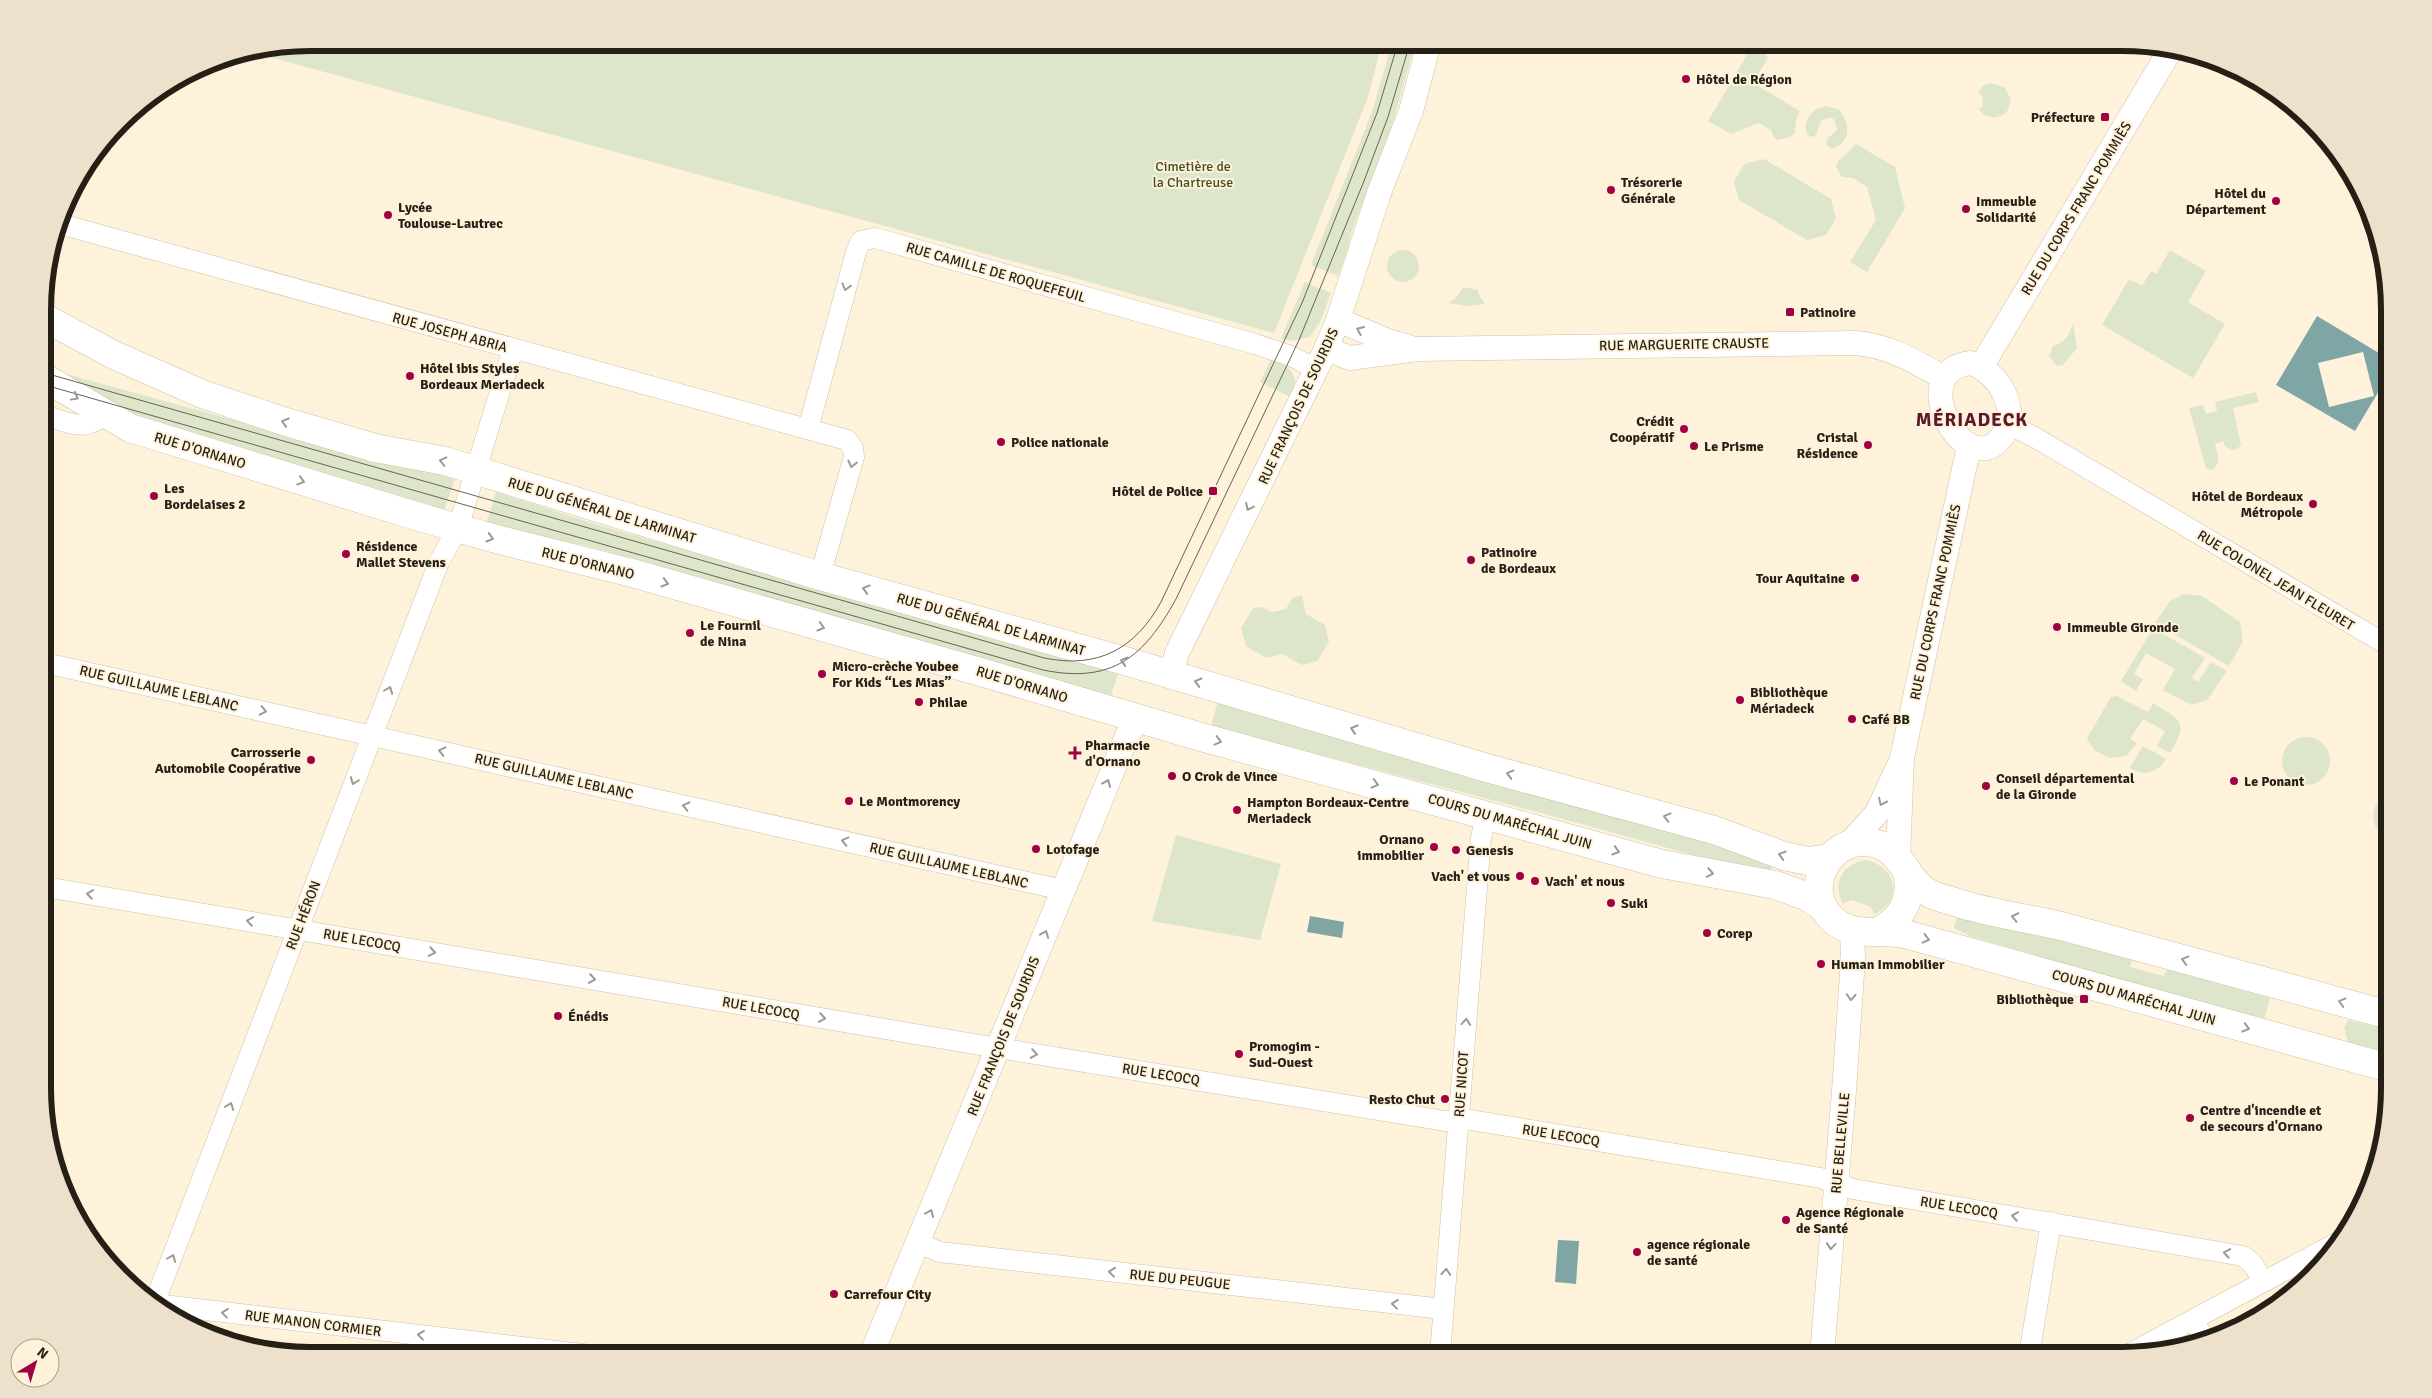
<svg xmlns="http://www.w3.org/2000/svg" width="2432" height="1398" viewBox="0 0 2432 1398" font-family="Signika,sans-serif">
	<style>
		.green { fill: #dde6ca }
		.water { fill: #80a5a5; fill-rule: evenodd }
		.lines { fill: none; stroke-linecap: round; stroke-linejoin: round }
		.minor-casing { stroke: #d1c1a5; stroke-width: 21 }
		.tertiary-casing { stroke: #d1c1a5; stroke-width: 25 }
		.secondary-casing { stroke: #d1c1a5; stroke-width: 29 }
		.minor { stroke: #fff; stroke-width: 20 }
		.tertiary { stroke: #fff; stroke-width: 24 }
		.secondary { stroke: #fff; stroke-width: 28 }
		.tram { stroke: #6a6153; stroke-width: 1 }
		.oneway { stroke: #9d9a96 }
		.poi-dot { fill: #9f0143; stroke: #fff2db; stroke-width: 2 }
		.labels { text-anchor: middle; stroke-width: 4; stroke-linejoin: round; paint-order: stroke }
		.poi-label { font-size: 14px; font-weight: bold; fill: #251f15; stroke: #fff2db; text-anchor: start }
		.park-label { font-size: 14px; fill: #444f21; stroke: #fff2db }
		.street-label { font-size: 14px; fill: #251f15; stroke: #fff2db }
		.district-label { font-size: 19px; font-weight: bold; letter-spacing: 1px; fill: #5c172b; stroke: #fff2db }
		.rim { fill: none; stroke: #251f15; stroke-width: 6 }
	</style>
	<rect width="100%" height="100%" fill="#fff2db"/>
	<g class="green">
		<polygon points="310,43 1382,43 1368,97 1274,333 255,53"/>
		<polygon points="1392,43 1415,43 1394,119 1351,234 1347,252 1338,276 1311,265 1372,112"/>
		<polygon points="1754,43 1765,43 1764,50 1768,58 1753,83 1800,111 1796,121 1795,133 1788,138 1777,140 1773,136 1771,130 1759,123 1731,134 1708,121"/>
		<path d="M 1990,83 L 2004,87 L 2011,99 L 2008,110 C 1999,120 1987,120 1979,109 L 1983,106 L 1982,96 L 1978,93 L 1983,86 Z"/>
		<path d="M 1826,106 L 1840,110 C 1850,125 1852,142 1832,149 L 1826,144 L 1828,138 L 1837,130 L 1834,119 L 1829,118 L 1822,120 L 1815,136 L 1810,137 L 1806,132 C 1804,118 1812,109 1826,106 Z"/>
		<path d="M 1856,144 L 1895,167 L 1905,208 L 1867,272 L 1850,262 L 1876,220 L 1867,187 L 1853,178 L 1842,177 L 1836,167 C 1839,156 1850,153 1856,144 Z"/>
		<polygon points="1764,159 1831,199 1836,218 1826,235 1807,240 1739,200 1734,182 1744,164"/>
		<circle cx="1403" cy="266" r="16"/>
		<polygon points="2170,250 2206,271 2188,302 2225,324 2193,378 2102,325 2129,279 2142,286 2151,271 2156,274"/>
		<polygon points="1305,282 1331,293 1320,322 1310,337 1293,341 1281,338"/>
		<polygon points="1463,287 1478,290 1479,295 1485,304 1468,306 1448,303 1455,299"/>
		<path d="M 2073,323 L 2077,348 L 2063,365 L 2057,366 L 2049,356 L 2053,346 C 2066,342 2069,335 2073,323 Z"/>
		<path d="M 1271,359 C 1292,366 1299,377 1294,399 L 1260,382 Z"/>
		<polygon points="63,373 385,462 431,471 455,479 444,511 161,430"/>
		<path d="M 2256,392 L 2259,402 L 2233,408 L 2241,445 L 2237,449 L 2232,450 L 2225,446 L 2223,441 L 2215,444 C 2217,454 2223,464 2211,470 L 2206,468 L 2189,408 L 2203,405 L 2206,414 L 2217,411 L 2215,402 Z"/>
		<polygon points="496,492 592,523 1118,674 1110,698 584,545 531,537 486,525"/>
		<polygon points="2184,594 2202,596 2240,622 2243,641 2229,666 2155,623 2170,601"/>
		<polygon points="1302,595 1306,614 1325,625 1329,642 1317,661 1302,665 1282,654 1266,658 1246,646 1241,628 1253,608 1261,607 1272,612 1286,609 1292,598"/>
		<polygon points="2153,628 2205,658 2192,678 2198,682 2211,662 2227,671 2207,700 2191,705 2163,690 2175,669 2146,653 2134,674 2143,679 2136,691 2121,681"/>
		<path d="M 2117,696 L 2148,712 L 2153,703 C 2182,721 2189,722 2170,753 L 2157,746 L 2165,731 L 2143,719 L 2130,739 L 2137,743 L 2126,756 L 2110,758 L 2094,750 L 2087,738 L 2111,697 Z"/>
		<polygon points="1218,701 1774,860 1769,876 1545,814 1211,726"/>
		<circle cx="2306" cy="761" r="24"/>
		<path d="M 2143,746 L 2166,759 C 2158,773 2143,777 2130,768 Z"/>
		<path d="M 2389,793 L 2389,839 C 2368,829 2368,803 2389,793 Z"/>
		<polygon points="1176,835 1281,864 1260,940 1152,921"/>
		<path d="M 1866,860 C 1896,866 1905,901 1874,914 L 1871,907 L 1851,900 L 1843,904 C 1832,883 1842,864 1866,860 Z"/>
		<polygon points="1959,911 2132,960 2130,967 2164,976 2167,969 2270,998 2264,1020 1972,937 1954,928"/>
		<polygon points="2348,1020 2386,1029 2384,1037 2389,1038 2389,1056 2349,1045 2344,1028"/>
	</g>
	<g class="water">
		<path d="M 2317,316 L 2389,359 L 2389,374 L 2355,431 L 2276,385 ZM 2363,352 L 2374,396 L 2329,407 L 2318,363 Z"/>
		<polygon points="1310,916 1344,922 1342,938 1307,932"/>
		<polygon points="1558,1240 1579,1241 1576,1284 1555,1282"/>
	</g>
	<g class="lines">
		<g class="minor-casing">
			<g id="minor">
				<polyline points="60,224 847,440 853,448 854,457 820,576"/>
				<path d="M 45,416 C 72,423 81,432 106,415"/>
				<polyline points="2008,424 2036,438 2389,646"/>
				<polyline points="808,429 856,252 861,241 875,238 1255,344 1291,356 1316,369"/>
				<polyline points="45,663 1063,890"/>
				<polyline points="45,887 980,1045 1445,1121 1471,1120 1821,1178 1853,1189 2243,1256 2252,1263 2263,1281"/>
				<polyline points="918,1243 940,1252 1443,1309"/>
				<polyline points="154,1304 439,562 458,528 513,349"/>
				<polyline points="155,1304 591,1355"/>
				<polyline points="2194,1321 2206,1342"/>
				<polyline points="1440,1355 1481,837 1487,814"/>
				<polyline points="2029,1355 2051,1222"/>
				<polyline points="2127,1355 2338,1242"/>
			</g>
		</g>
		<g class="tertiary-casing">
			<g id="tertiary">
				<polyline points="1338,320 1388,341 1409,347"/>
				<path d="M 1326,349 L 1350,358 L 1417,349 L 1857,343 C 1892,347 1914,361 1944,378"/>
				<path d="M 1971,363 C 1999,372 2022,412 2001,438 C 1965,483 1903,370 1971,363 Z"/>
				<polyline points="1981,367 2171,49"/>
				<polyline points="1171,674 1177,653 1326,349 1338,320 1379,193 1411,111 1429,43"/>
				<polyline points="1849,844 1877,813 1898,767"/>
				<polyline points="1898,857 1902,758 1969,446"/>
				<polyline points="871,1355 1127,736 1138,718"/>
				<polyline points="1822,1355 1844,1091 1853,959 1852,931"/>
			</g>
		</g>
		<g class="secondary-casing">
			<g id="secondary">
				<polyline points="45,318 114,355 202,394 283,421 375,448 445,461 820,576 1125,661 1487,768 1714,830 1784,856 1808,861 1829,858"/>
				<polyline points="45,378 130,428 416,516 496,539 632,573 984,673 1201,737 1662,864 1775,885 1806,896 1824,908"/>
				<path d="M 1879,931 C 1904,917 1914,897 1906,869"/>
				<path d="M 2389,1015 C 2281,986 2173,956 2065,927 C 2029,918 1991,914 1955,902 C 1945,899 1931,896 1923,889 C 1901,872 1900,844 1865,842 C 1830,840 1806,884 1826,912 C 1846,940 1877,929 1905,934 L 2389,1068"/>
			</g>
		</g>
		<use href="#minor" class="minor"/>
		<use href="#tertiary" class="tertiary"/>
		<use href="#secondary" class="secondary"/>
		<g class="tram">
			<path d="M 45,373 L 1044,658 C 1098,669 1135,649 1161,602 L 1302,303 L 1377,113 L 1398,43"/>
			<path d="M 45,385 L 1043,670 C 1112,684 1144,657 1176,599 L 1299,340 L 1364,181 L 1388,117 L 1410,43"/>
		</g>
	</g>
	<defs><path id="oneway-chevron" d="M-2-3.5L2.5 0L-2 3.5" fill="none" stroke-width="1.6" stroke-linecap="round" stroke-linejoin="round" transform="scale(1.25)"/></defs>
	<g class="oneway">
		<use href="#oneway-chevron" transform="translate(846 287) rotate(105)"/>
		<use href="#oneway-chevron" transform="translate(1360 330) rotate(-157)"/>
		<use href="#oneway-chevron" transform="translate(75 397) rotate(29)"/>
		<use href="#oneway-chevron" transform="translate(285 422) rotate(-163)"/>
		<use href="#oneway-chevron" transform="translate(443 461) rotate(-167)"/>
		<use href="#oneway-chevron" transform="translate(852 464) rotate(104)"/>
		<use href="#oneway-chevron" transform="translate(301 481) rotate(17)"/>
		<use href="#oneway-chevron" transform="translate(1249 507) rotate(116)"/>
		<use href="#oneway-chevron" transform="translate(490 538) rotate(16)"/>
		<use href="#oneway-chevron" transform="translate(665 583) rotate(16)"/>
		<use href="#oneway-chevron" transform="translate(866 589) rotate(-164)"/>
		<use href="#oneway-chevron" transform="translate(821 627) rotate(16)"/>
		<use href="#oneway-chevron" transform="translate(1124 661) rotate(-164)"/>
		<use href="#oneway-chevron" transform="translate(1198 682) rotate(-164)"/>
		<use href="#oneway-chevron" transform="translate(389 690) rotate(-69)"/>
		<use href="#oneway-chevron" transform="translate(263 711) rotate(13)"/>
		<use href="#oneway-chevron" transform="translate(1354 729) rotate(-163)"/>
		<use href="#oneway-chevron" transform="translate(1218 741) rotate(15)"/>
		<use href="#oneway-chevron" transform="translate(442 751) rotate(-167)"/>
		<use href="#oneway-chevron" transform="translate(1510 774) rotate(-165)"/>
		<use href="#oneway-chevron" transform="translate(354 781) rotate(111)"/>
		<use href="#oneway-chevron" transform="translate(1107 783) rotate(-67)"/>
		<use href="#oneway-chevron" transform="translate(1375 784) rotate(15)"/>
		<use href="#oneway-chevron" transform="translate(1882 802) rotate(115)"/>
		<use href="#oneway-chevron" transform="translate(686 806) rotate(-167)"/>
		<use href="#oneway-chevron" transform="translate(1667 817) rotate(-165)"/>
		<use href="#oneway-chevron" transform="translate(845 841) rotate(-167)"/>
		<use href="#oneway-chevron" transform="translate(1616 851) rotate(16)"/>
		<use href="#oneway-chevron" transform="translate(1782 855) rotate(-163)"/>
		<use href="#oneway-chevron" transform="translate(1710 873) rotate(11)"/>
		<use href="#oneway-chevron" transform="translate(90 894) rotate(-171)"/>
		<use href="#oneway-chevron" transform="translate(2015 917) rotate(-168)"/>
		<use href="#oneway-chevron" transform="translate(250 921) rotate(-171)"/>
		<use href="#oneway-chevron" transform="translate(1045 934) rotate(-68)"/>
		<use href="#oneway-chevron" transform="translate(1926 939) rotate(14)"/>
		<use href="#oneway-chevron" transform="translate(432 952) rotate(10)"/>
		<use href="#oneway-chevron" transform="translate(2185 960) rotate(-165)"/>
		<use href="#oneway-chevron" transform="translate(592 979) rotate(10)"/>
		<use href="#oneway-chevron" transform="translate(1851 997) rotate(94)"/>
		<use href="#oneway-chevron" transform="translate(2342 1002) rotate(-165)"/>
		<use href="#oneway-chevron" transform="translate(822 1018) rotate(10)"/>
		<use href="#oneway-chevron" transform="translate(1466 1022) rotate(-85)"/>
		<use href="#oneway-chevron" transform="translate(2246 1028) rotate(16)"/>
		<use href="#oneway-chevron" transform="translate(1034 1054) rotate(9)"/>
		<use href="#oneway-chevron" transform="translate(230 1106) rotate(-69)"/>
		<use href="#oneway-chevron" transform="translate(930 1213) rotate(-67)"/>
		<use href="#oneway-chevron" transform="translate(2015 1216) rotate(-171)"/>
		<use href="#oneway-chevron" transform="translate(1831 1246) rotate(95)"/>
		<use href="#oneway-chevron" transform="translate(2227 1253) rotate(-170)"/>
		<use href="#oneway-chevron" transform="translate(172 1258) rotate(-69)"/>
		<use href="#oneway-chevron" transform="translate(1112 1272) rotate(-174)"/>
		<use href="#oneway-chevron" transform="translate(1446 1272) rotate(-86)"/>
		<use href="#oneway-chevron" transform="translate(1395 1304) rotate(-174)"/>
		<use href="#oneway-chevron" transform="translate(225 1313) rotate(-173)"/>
		<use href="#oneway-chevron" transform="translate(421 1335) rotate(-173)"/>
	</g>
	<g class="poi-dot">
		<circle cx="1686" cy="79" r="5"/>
		<rect x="2100" y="112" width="10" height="10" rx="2.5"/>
		<circle cx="1611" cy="190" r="5"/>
		<circle cx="2276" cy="201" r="5"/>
		<circle cx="1966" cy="209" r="5"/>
		<circle cx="388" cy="215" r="5"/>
		<rect x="1785" y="307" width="10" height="10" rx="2.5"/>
		<circle cx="410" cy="376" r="5"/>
		<circle cx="1684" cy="429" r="5"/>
		<circle cx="1001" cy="442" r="5"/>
		<circle cx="1868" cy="445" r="5"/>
		<circle cx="1694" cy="446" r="5"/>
		<rect x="1208" y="486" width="10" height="10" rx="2.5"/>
		<circle cx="154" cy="496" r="5"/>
		<circle cx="2313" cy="504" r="5"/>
		<circle cx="346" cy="554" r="5"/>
		<circle cx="1471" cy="560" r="5"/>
		<circle cx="1855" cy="578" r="5"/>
		<circle cx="2057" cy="627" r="5"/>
		<circle cx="690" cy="633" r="5"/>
		<circle cx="822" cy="674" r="5"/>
		<circle cx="1740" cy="700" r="5"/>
		<circle cx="919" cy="702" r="5"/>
		<circle cx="1852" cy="719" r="5"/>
		<path d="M1072.5 745.5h5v5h5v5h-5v5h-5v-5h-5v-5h5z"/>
		<circle cx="311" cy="760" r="5"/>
		<circle cx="1172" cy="776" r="5"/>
		<circle cx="2234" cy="781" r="5"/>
		<circle cx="1986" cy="786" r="5"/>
		<circle cx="849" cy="801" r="5"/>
		<circle cx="1237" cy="810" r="5"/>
		<circle cx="1434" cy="847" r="5"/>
		<circle cx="1036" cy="849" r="5"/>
		<circle cx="1456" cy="850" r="5"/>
		<circle cx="1520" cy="876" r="5"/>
		<circle cx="1535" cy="881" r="5"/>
		<circle cx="1611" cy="903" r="5"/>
		<circle cx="1707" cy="933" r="5"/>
		<circle cx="1821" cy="964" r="5"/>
		<rect x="2079" y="994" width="10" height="10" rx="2.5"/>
		<circle cx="558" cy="1016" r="5"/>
		<circle cx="1239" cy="1054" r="5"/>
		<circle cx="1445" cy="1099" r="5"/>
		<circle cx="2190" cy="1118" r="5"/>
		<circle cx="1786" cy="1220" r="5"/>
		<circle cx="1637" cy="1252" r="5"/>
		<circle cx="834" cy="1294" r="5"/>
	</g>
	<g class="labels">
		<g class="poi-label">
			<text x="1696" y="84">Hôtel de Région</text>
			<text x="2095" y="122" text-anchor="end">Préfecture</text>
			<text x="1621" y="187">Trésorerie<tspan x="1621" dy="16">Générale</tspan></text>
			<text x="2266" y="198" text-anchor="end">Hôtel du<tspan x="2266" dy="16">Département</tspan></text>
			<text x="1976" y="206">Immeuble<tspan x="1976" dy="16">Solidarité</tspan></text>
			<text x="398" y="212">Lycée<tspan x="398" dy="16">Toulouse-Lautrec</tspan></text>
			<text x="1800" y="317">Patinoire</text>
			<text x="420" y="373">Hôtel ibis Styles<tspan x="420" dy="16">Bordeaux Meriadeck</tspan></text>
			<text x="1674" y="426" text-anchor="end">Crédit<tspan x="1674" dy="16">Coopératif</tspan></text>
			<text x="1858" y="442" text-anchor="end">Cristal<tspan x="1858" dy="16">Résidence</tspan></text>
			<text x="1011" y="447">Police nationale</text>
			<text x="1704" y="451">Le Prisme</text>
			<text x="164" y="493">Les<tspan x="164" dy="16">Bordelaises 2</tspan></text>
			<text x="1203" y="496" text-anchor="end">Hôtel de Police</text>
			<text x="2303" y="501" text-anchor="end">Hôtel de Bordeaux<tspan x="2303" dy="16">Métropole</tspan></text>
			<text x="356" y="551">Résidence<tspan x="356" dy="16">Mallet Stevens</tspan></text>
			<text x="1481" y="557">Patinoire<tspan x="1481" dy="16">de Bordeaux</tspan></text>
			<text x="1845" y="583" text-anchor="end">Tour Aquitaine</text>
			<text x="700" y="630">Le Fournil<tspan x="700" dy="16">de Nina</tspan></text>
			<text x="2067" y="632">Immeuble Gironde</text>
			<text x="832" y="671">Micro-crèche Youbee<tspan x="832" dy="16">For Kids “Les Mias”</tspan></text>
			<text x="1750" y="697">Bibliothèque<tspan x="1750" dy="16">Mériadeck</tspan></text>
			<text x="929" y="707">Philae</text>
			<text x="1862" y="724">Café BB</text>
			<text x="1085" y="750">Pharmacie<tspan x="1085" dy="16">d'Ornano</tspan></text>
			<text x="301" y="757" text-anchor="end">Carrosserie<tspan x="301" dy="16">Automobile Coopérative</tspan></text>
			<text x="1182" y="781">O Crok de Vince</text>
			<text x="1996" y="783">Conseil départemental<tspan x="1996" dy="16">de la Gironde</tspan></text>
			<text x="2244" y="786">Le Ponant</text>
			<text x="859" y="806">Le Montmorency</text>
			<text x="1247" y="807">Hampton Bordeaux-Centre<tspan x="1247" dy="16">Meriadeck</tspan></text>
			<text x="1424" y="844" text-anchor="end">Ornano<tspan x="1424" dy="16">immobilier</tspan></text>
			<text x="1046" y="854">Lotofage</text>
			<text x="1466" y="855">Genesis</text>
			<text x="1510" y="881" text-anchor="end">Vach' et vous</text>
			<text x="1545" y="886">Vach' et nous</text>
			<text x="1621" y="908">Suki</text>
			<text x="1717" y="938">Corep</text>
			<text x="1831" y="969">Human Immobilier</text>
			<text x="2074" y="1004" text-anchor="end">Bibliothèque</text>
			<text x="568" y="1021">Énédis</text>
			<text x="1249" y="1051">Promogim -<tspan x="1249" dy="16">Sud-Ouest</tspan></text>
			<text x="1435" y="1104" text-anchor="end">Resto Chut</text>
			<text x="2200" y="1115">Centre d'incendie et<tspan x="2200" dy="16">de secours d'Ornano</tspan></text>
			<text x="1796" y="1217">Agence Régionale<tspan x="1796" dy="16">de Santé</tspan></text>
			<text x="1647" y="1249">agence régionale<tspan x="1647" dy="16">de santé</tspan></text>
			<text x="844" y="1299">Carrefour City</text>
		</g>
		<g class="park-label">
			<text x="1193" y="171">Cimetière de<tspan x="1193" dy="16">la Chartreuse</tspan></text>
		</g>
		<g class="street-label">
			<text transform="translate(2076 208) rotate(-59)" y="5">RUE DU CORPS FRANC POMMIÈS</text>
			<text transform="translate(996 272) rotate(16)" y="5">RUE CAMILLE DE ROQUEFEUIL</text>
			<text transform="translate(450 332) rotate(15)" y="5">RUE JOSEPH ABRIA</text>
			<text transform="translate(1684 344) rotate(-1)" y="5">RUE MARGUERITE CRAUSTE</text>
			<text transform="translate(1298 406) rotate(-65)" y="5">RUE FRANÇOIS DE SOURDIS</text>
			<text transform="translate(200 450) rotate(17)" y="5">RUE D'ORNANO</text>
			<text transform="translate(602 510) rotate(17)" y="5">RUE DU GÉNÉRAL DE LARMINAT</text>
			<text transform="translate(588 563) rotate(14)" y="5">RUE D'ORNANO</text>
			<text transform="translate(2276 580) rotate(31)" y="5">RUE COLONEL JEAN FLEURET</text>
			<text transform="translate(1935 602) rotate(-78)" y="5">RUE DU CORPS FRANC POMMIÈS</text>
			<text transform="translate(991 624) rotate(16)" y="5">RUE DU GÉNÉRAL DE LARMINAT</text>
			<text transform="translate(1022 684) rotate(17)" y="5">RUE D'ORNANO</text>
			<text transform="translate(159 688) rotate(13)" y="5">RUE GUILLAUME LEBLANC</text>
			<text transform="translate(554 776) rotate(13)" y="5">RUE GUILLAUME LEBLANC</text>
			<text transform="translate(1510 821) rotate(16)" y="5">COURS DU MARÉCHAL JUIN</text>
			<text transform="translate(949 865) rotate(13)" y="5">RUE GUILLAUME LEBLANC</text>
			<text transform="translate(303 915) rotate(-69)" y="5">RUE HÉRON</text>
			<text transform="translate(362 940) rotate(10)" y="5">RUE LECOCQ</text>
			<text transform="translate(2134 997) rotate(16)" y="5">COURS DU MARÉCHAL JUIN</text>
			<text transform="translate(761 1008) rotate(10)" y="5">RUE LECOCQ</text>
			<text transform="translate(1003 1036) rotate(-68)" y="5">RUE FRANÇOIS DE SOURDIS</text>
			<text transform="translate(1161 1074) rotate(9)" y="5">RUE LECOCQ</text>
			<text transform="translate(1461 1084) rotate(-86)" y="5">RUE NICOT</text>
			<text transform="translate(1561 1135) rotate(9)" y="5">RUE LECOCQ</text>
			<text transform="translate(1840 1143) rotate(-85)" y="5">RUE BELLEVILLE</text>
			<text transform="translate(1959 1207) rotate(9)" y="5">RUE LECOCQ</text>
			<text transform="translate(1180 1279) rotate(6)" y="5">RUE DU PEUGUE</text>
			<text transform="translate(313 1323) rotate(7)" y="5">RUE MANON CORMIER</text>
		</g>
		<g class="district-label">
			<text x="1972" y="426">MÉRIADECK</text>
		</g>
	</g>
	<path d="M0 0H2432V1398H0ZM310 51H2122A259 259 0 0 1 2381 310V1088A259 259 0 0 1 2122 1347H310A259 259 0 0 1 51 1088V310A259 259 0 0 1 310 51Z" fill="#eee1cb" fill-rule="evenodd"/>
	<path class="rim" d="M310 51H2122A259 259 0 0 1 2381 310V1088A259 259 0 0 1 2122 1347H310A259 259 0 0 1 51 1088V310A259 259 0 0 1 310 51Z"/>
	<g transform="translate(35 1363) rotate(38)"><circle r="24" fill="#fff2db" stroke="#a89e8c"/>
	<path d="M0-4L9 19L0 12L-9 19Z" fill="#9f0143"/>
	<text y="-8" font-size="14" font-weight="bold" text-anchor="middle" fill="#251f15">N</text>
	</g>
</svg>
